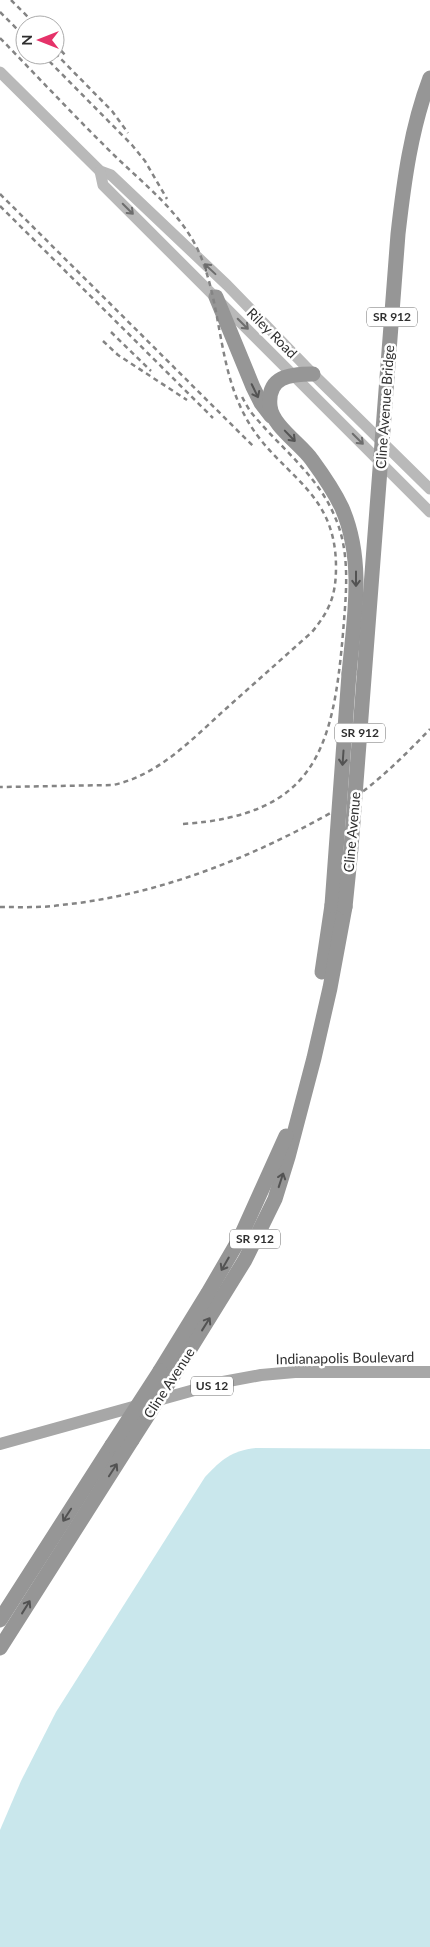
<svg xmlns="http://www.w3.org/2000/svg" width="430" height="1947" viewBox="0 0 430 1947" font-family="Lato,sans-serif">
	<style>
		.water { fill: #c9e7ec }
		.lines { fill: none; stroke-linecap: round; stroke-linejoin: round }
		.secondary { stroke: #b9b9b9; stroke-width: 11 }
		.primary { stroke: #a7a7a7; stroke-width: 12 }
		.highway { stroke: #969696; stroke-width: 15 }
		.rail { stroke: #848484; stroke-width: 2.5; stroke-dasharray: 5 4; stroke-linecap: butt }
		.highway-bridge { stroke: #969696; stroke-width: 15 }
		.oneway { stroke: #6d6d6d }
		.oneway2 { stroke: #535353 }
		.labels { text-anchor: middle; stroke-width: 5; stroke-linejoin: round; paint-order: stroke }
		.shield { fill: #fff; stroke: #6d6d6d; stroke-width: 1 }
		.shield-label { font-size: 12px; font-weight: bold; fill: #2f2f2f }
		.street-label { font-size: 14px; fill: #2f2f2f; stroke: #fff }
	</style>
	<rect width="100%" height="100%" fill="#fff"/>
	<path class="water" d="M 256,1448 L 430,1449 L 430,1947 L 0,1947 L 0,1830 L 21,1781 L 56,1712 L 205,1477 C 222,1459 231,1451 256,1448 Z"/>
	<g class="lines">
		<g class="secondary">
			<polyline points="0,72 100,171 111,175 227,285 313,374 430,489"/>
			<polyline points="100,171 103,185 430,512"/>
		</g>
		<polyline class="primary" points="0,1444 223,1382 261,1375 295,1372 430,1372"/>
		<g class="highway">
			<polyline points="216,297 253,387 261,403 271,416"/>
			<path d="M 313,374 C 290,374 267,376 270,406 C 272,426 301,444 312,460 C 323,475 334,491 342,508 C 365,561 354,619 349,674"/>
			<polyline points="322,972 332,905"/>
			<polyline points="180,1365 245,1260 275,1199 288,1157 314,1058 330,988 345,907"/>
			<polyline points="160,1371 208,1293 240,1238 286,1136"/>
			<polyline points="0,1620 112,1445"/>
			<polyline points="0,1648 132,1440"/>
		</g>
		<g class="rail">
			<polyline points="11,0 36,25"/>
			<polyline points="0,12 25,37"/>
			<path d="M 0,38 C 39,78 77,119 116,157 C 146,186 179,211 198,250 C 222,303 217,364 245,416 C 276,475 336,487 336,567 C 336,595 330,610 312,632 C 284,657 257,681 229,706 C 194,737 160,775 113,785 L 0,787"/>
			<polyline points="55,44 67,57"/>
			<polyline points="55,53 112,111 128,133"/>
			<polyline points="43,55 132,145 145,161 167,199"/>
			<polyline points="0,194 253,446"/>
			<polyline points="0,206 213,418"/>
			<polyline points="111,332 151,371"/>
			<polyline points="103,341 118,355 187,400"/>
			<path d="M 183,824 C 315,815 333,750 343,633 C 346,595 351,553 335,517 C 318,476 283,450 255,417 C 249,411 245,402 241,395"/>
			<path d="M 0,907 C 20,907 41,908 61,905 C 142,897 222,869 295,832 C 316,821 338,810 357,796 C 384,776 407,753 430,729"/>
		</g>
		<g class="highway-bridge">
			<polyline points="332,905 349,674"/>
			<path d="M 345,907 L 351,848 L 398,234 C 404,181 411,128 430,78"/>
			<polyline points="132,1440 180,1365"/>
			<polyline points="112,1445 160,1371"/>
		</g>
	</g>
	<defs><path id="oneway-shaft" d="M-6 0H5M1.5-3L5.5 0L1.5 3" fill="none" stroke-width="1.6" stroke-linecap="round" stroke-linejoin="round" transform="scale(1.25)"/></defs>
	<g class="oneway">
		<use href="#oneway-shaft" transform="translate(128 209) rotate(45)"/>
		<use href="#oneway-shaft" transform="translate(210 269) rotate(-137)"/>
		<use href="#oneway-shaft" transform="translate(243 324) rotate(45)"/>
		<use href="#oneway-shaft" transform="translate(358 439) rotate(45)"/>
	</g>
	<g class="oneway2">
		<use href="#oneway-shaft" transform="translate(255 391) rotate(64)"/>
		<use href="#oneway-shaft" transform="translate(290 436) rotate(46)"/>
		<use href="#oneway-shaft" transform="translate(356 579) rotate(90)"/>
		<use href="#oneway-shaft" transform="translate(343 758) rotate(94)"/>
		<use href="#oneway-shaft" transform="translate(281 1180) rotate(-72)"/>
		<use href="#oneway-shaft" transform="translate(225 1264) rotate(120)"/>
		<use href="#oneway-shaft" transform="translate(206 1324) rotate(-58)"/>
		<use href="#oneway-shaft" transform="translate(113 1470) rotate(-57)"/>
		<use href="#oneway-shaft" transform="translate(67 1515) rotate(123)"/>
		<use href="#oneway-shaft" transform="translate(26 1607) rotate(-58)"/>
	</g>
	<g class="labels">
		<g class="shield">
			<rect x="367" y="307.5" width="50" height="19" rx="4"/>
			<rect x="335" y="723.5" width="50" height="19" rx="4"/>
			<rect x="230" y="1229.5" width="50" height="19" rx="4"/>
			<rect x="191" y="1376.5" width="42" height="19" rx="4"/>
		</g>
		<g class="shield-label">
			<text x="392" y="321">SR 912</text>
			<text x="360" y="737">SR 912</text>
			<text x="255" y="1243">SR 912</text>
			<text x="212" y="1390">US 12</text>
		</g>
		<g class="street-label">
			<text transform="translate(272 333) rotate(45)" y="5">Riley Road</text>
			<text transform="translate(385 407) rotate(-86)" y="5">Cline Avenue Bridge</text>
			<text transform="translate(352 832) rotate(-85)" y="5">Cline Avenue</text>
			<text transform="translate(345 1358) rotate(-1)" y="5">Indianapolis Boulevard</text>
			<text transform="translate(169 1383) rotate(-57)" y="5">Cline Avenue</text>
		</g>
	</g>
	<g transform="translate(40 40) rotate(270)"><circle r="24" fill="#ffffff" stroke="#acacac"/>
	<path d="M0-4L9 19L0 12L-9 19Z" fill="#e53269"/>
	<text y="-8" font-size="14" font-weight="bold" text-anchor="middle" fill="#2f2f2f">N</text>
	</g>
</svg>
